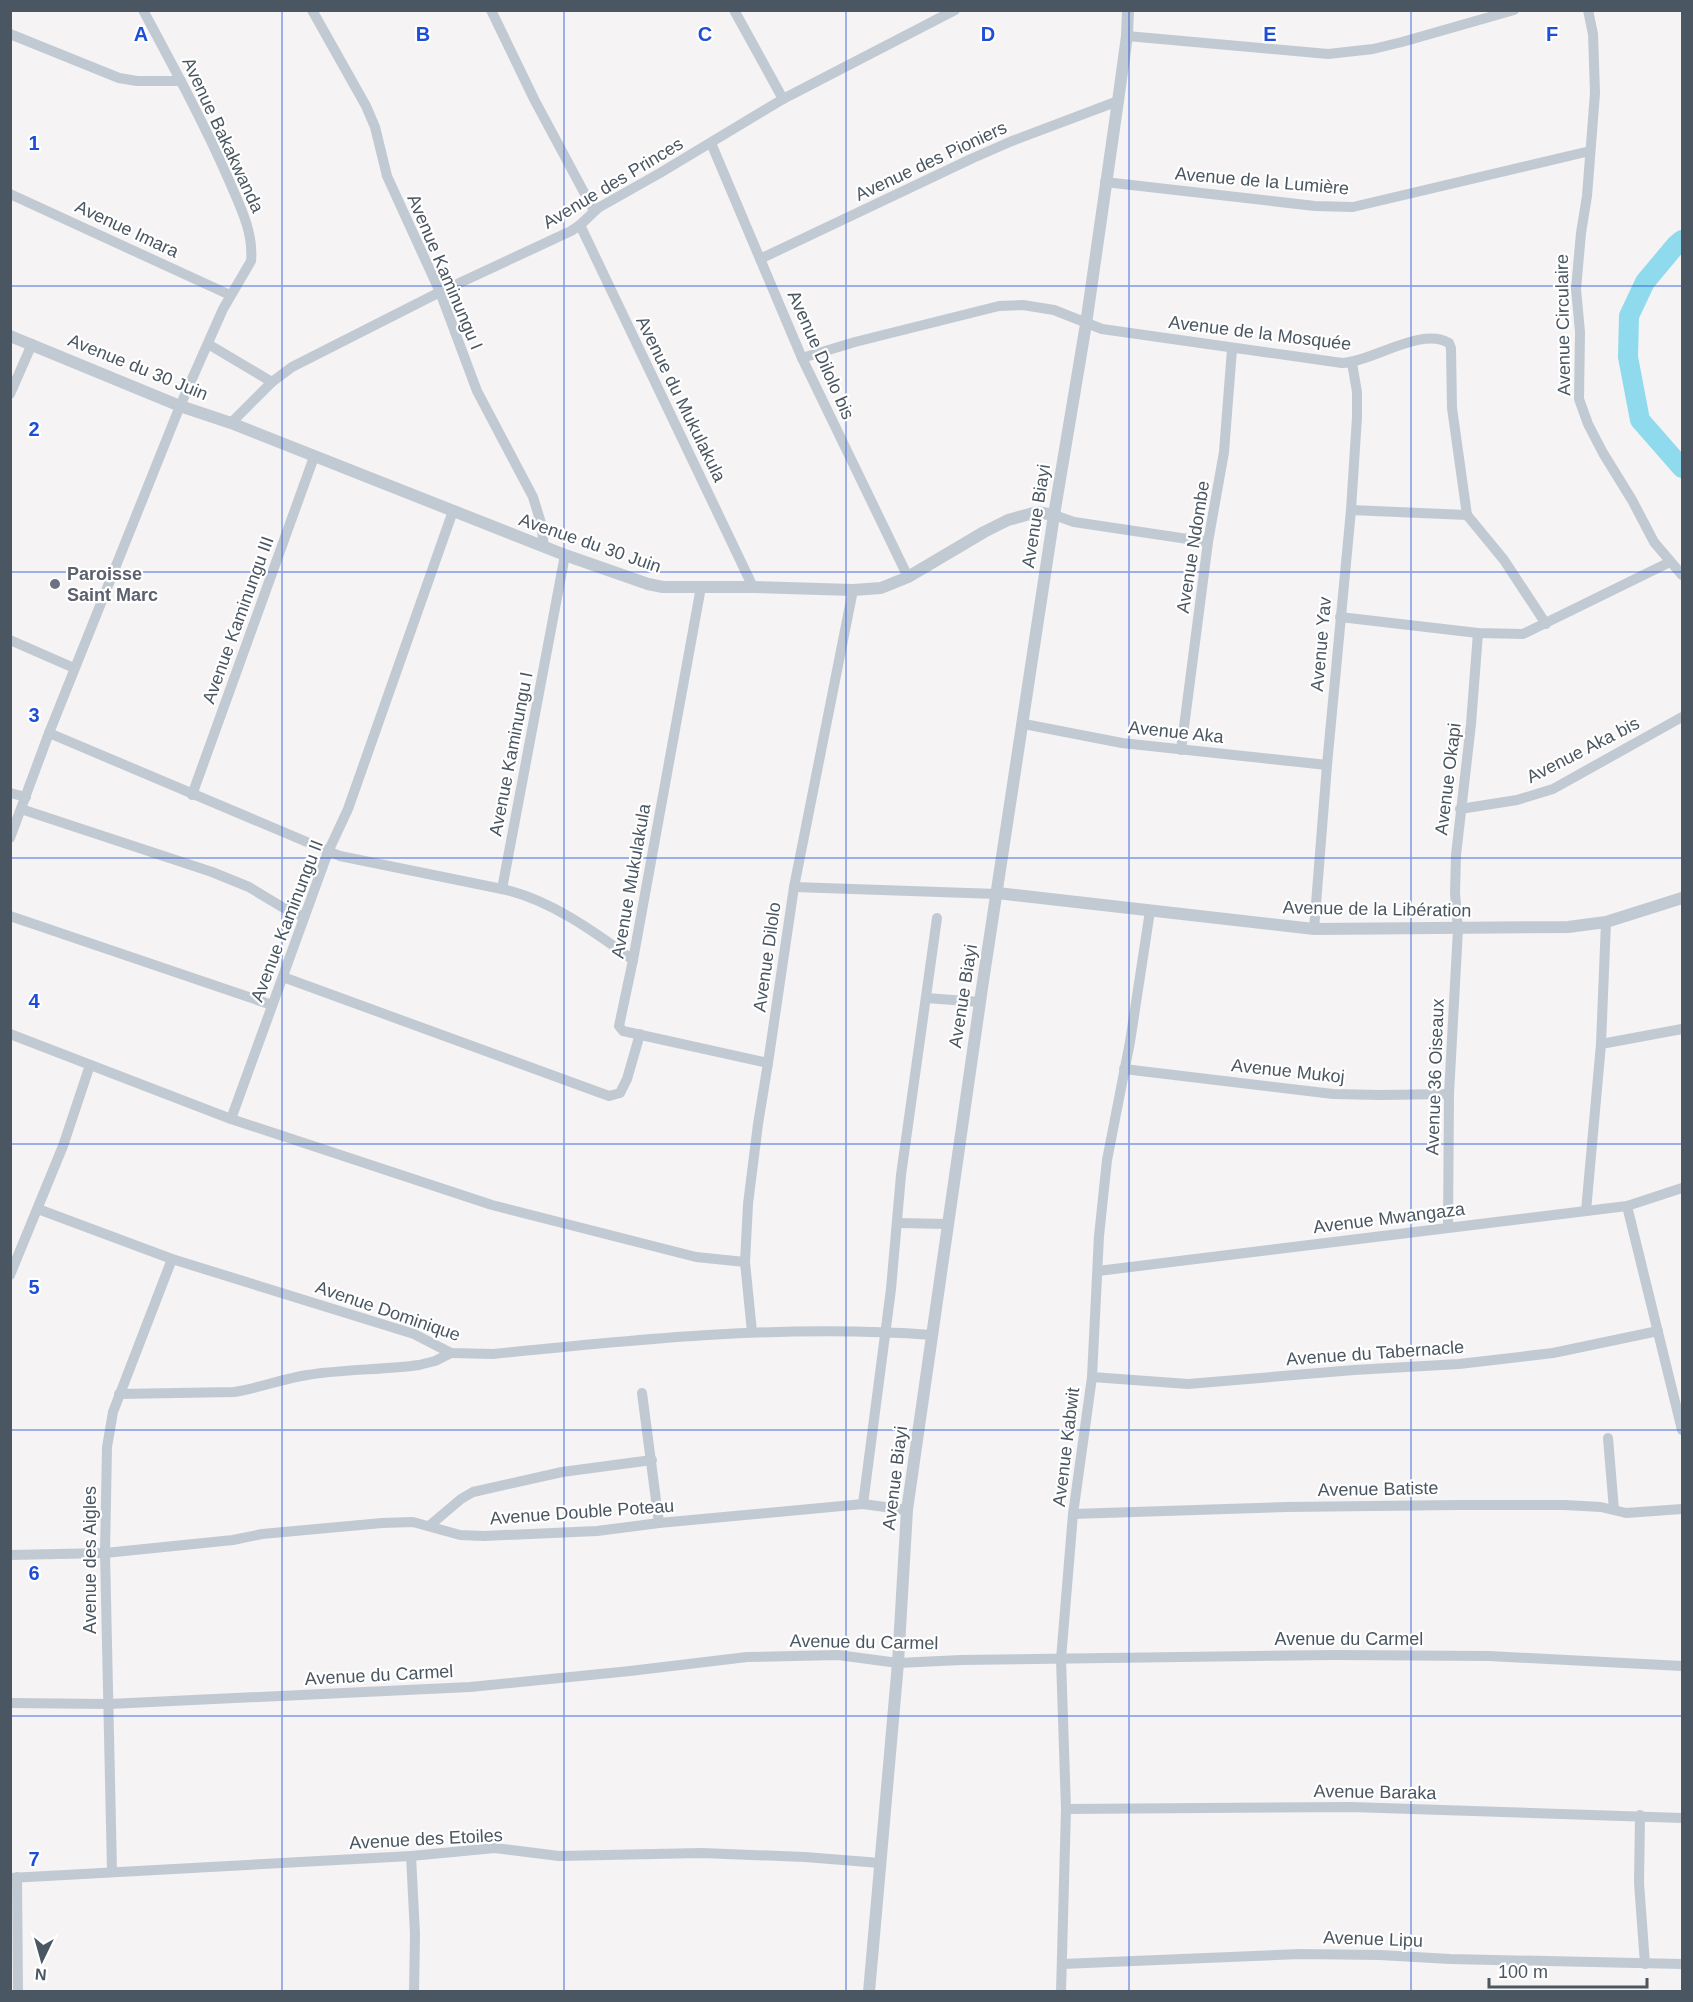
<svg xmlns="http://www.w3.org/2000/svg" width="1693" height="2002" viewBox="0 0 1693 2002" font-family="Arial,sans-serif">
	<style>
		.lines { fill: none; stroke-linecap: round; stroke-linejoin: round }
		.river { stroke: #90daee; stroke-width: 20 }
		.minor { stroke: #c1cad2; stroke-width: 10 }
		.tertiary { stroke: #c1cad2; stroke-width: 12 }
		.grid { fill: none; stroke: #1d4ed8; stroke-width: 1.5; stroke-opacity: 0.55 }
		.worship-dot { fill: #6b7280; stroke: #fff; stroke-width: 2 }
		.labels { text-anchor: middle; stroke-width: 4.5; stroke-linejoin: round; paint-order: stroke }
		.street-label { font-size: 18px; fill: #4a5661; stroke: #fff }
		.worship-label { font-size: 18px; font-weight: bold; fill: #5b616d; stroke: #fff; text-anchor: start }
		.grid-label { font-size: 20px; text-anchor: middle; font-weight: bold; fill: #1d4ed8; stroke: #fff; stroke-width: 4.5; stroke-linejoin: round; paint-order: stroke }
	</style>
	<rect width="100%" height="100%" fill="#f5f3f3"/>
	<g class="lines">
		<polyline class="river" points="1682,240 1676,245 1645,282 1629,316 1628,357 1640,420 1682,468"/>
		<g class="minor">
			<polyline points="312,10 366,106 375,127 387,176 440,292 477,391 533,497 541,523 544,547"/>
			<polyline points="491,10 534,99 594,211"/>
			<polyline points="734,10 783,99"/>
			<polyline points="1588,10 1593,34 1595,93 1587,196 1581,233 1576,289 1580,332 1579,399 1588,424 1603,453 1632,500 1654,542 1682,575"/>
			<polyline points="10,34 119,78 137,81 181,81"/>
			<polyline points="1127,36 1328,54 1373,49 1402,42 1514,10"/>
			<polyline points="711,143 802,358 908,577"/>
			<polyline points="1105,182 1315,206 1353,207 1590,151"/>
			<polyline points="10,194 230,295"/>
			<polyline points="580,225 753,587"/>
			<polyline points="760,259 973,158 1012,141 1118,101"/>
			<polyline points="208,344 272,382"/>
			<path d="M 802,358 L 855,342 L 999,306 L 1023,305 L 1054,310 L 1102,329 L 1342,363 C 1372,362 1421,326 1449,343 L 1451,348 L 1452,408 L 1467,515 L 1504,560 L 1546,624"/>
			<polyline points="10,394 32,344"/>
			<polyline points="231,423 272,382 292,367 440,292 571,231 580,225 598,208 660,173 783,99 955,10"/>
			<polyline points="1351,510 1467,515"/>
			<polyline points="1054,515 1074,522 1208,542"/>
			<polyline points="701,587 633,960 619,1026 623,1031 768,1063"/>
			<polyline points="1340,617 1478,633 1523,634 1670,562"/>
			<polyline points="10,640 74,668"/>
			<polyline points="1024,724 1122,743 1327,765"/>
			<path d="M 49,733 L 340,856 L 502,889 C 549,899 595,932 633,960"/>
			<polyline points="1181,750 1208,542 1224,452 1232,349"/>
			<polyline points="10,793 26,797"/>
			<polyline points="192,795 314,457"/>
			<polyline points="21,809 212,872 249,887 282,907 304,917"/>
			<polyline points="1460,809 1517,800 1553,789 1682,717"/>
			<path d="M 10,838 L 49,733 L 180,406 L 223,309 L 251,261 C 254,232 239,204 228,178 C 203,121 173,66 143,10"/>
			<polyline points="794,887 997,894"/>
			<polyline points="502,889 565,555"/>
			<polyline points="10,916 272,1005"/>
			<polyline points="1314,929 1327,765 1351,510 1357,417 1357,392 1352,363"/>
			<polyline points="283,977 609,1096 620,1093 627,1079 640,1034"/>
			<polyline points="926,998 980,1002"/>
			<polyline points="10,1034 231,1119 328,852 348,809 453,511"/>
			<polyline points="1601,1044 1682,1029"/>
			<polyline points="1124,1069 1333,1094 1381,1095 1449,1094"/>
			<polyline points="231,1119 492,1205 696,1257 745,1262"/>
			<polyline points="1627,1206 1682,1430"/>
			<path d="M 38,1209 L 172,1259 L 414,1334 L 451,1353 L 493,1354 C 639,1339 785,1324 932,1335"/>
			<polyline points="1586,1211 1601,1044 1606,922"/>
			<polyline points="897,1223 948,1224"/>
			<polyline points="1448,1227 1449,1094 1458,929 1455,893 1456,855 1471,724 1478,633"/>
			<polyline points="1098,1271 1627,1206 1682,1188"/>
			<polyline points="10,1275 63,1146 90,1065"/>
			<polyline points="752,1332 745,1262 748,1204 758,1124 768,1063 794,887 853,590"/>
			<polyline points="1092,1377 1188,1384 1354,1370 1459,1364 1553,1353 1658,1331"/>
			<polyline points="642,1393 659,1523"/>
			<path d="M 119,1394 L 234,1392 C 259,1388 282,1379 307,1375 C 344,1369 382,1370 419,1365 L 435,1361 L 451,1353"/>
			<polyline points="1608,1438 1614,1510"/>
			<polyline points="863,1504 891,1289 901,1175 937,918"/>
			<polyline points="1073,1514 1286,1507 1458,1505 1565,1505 1601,1507 1626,1513 1682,1509"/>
			<polyline points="429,1526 461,1499 473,1492 562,1472 652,1460"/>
			<polyline points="10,1555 105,1553 233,1540 262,1534 382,1523 413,1522 460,1535 484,1536 597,1531 659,1523 863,1504 907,1510"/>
			<polyline points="10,1703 109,1704 470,1687 630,1671 747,1657 838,1655 898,1663 961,1660 1334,1655 1489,1656 1682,1666"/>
			<polyline points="1066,1809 1351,1807 1682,1818"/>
			<polyline points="1640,1815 1639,1883 1645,1964"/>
			<polyline points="411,1856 415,1934 414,1992"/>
			<polyline points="112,1871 105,1553 107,1447 113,1412 172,1259"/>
			<polyline points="17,1877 18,1992"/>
			<polyline points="10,1878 411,1856 495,1848 559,1856 702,1853 805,1857 880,1863"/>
			<polyline points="1062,1964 1299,1954 1380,1955 1450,1959 1682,1964"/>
			<polyline points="1061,1992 1066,1809 1061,1659 1073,1514 1092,1377 1099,1236 1107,1160 1130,1042 1150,911"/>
		</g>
		<g class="tertiary">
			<polyline points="10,336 180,406 231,423 565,555 648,584 663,587 753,587 853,590 881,588 908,577 984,532 1008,520 1037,512 1054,515"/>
			<polyline points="997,893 1314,929 1568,927 1606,922 1682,898"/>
			<polyline points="869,1992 898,1663 907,1510 982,988 1054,515 1086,324 1118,101 1127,36 1128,10"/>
		</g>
	</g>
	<path class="grid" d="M 282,10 L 282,1992M 564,10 L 564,1992M 846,10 L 846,1992M 1129,10 L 1129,1992M 1411,10 L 1411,1992M 10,286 L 1682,286M 10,572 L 1682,572M 10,858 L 1682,858M 10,1144 L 1682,1144M 10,1430 L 1682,1430M 10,1716 L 1682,1716"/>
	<circle class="worship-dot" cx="55" cy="584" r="6"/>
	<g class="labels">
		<g class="street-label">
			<text transform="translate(223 135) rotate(65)" y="6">Avenue Bakakwanda</text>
			<text transform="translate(931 161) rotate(-25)" y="6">Avenue des Pioniers</text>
			<text transform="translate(1262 181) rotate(5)" y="6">Avenue de la Lumière</text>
			<text transform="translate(613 183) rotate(-31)" y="6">Avenue des Princes</text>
			<text transform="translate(127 229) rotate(25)" y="6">Avenue Imara</text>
			<text transform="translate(445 272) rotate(67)" y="6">Avenue Kaminungu I</text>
			<text transform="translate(1563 325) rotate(-91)" y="6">Avenue Circulaire</text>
			<text transform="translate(1260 333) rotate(7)" y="6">Avenue de la Mosquée</text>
			<text transform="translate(821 355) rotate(66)" y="6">Avenue Dilolo bis</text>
			<text transform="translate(138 367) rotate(22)" y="6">Avenue du 30 Juin</text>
			<text transform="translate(681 399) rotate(64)" y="6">Avenue du Mukulakula</text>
			<text transform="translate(1036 516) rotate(-81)" y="6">Avenue Biayi</text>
			<text transform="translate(590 543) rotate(19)" y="6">Avenue du 30 Juin</text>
			<text transform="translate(1193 547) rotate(-81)" y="6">Avenue Ndombe</text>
			<text transform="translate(238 620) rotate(-70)" y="6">Avenue Kaminungu III</text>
			<text transform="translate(1321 644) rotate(-85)" y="6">Avenue Yav</text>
			<text transform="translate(1176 732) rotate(6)" y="6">Avenue Aka</text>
			<text transform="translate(1583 750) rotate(-27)" y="6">Avenue Aka bis</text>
			<text transform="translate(511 754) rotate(-79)" y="6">Avenue Kaminungu I</text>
			<text transform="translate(1448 779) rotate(-83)" y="6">Avenue Okapi</text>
			<text transform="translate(631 881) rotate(-80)" y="6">Avenue Mukulakula</text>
			<text transform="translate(1377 909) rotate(1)" y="6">Avenue de la Libération</text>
			<text transform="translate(287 921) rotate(-69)" y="6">Avenue Kaminungu II</text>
			<text transform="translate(767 957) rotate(-82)" y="6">Avenue Dilolo</text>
			<text transform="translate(963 996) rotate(-81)" y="6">Avenue Biayi</text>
			<text transform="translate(1288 1071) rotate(6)" y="6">Avenue Mukoj</text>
			<text transform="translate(1435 1077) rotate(-88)" y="6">Avenue 36 Oiseaux</text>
			<text transform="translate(1389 1218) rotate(-7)" y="6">Avenue Mwangaza</text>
			<text transform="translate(388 1311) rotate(19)" y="6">Avenue Dominique</text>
			<text transform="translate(1375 1353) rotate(-4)" y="6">Avenue du Tabernacle</text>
			<text transform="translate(1066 1447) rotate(-83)" y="6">Avenue Kabwit</text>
			<text transform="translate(895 1478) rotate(-83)" y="6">Avenue Biayi</text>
			<text transform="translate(1378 1489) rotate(-1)" y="6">Avenue Batiste</text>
			<text transform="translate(582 1512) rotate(-4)" y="6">Avenue Double Poteau</text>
			<text transform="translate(90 1560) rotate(-90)" y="6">Avenue des Aigles</text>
			<text x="1349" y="1645">Avenue du Carmel</text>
			<text transform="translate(864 1642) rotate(1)" y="6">Avenue du Carmel</text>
			<text transform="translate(379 1675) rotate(-3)" y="6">Avenue du Carmel</text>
			<text transform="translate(1375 1792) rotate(1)" y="6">Avenue Baraka</text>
			<text transform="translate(426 1839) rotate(-3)" y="6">Avenue des Etoiles</text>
			<text transform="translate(1373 1939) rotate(2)" y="6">Avenue Lipu</text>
		</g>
		<g class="worship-label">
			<text x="67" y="580">Paroisse<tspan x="67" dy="21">Saint Marc</tspan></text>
		</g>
	</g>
	<g class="grid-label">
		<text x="141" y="41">A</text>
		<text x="423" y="41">B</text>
		<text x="705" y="41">C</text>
		<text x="988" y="41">D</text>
		<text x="1270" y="41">E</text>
		<text x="1552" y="41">F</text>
		<text x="34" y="150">1</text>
		<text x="34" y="436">2</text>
		<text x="34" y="722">3</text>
		<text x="34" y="1008">4</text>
		<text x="34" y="1294">5</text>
		<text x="34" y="1580">6</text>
		<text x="34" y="1866">7</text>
	</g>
	<rect width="1693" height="2002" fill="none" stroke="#4a5661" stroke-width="24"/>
	<g transform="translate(42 1960) rotate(185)" stroke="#ffffff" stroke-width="4.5" paint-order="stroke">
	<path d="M0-4.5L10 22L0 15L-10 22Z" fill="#4a5661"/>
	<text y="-9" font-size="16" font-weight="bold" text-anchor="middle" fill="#4a5661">N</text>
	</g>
	<path d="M1489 1978v9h158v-9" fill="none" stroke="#4a5661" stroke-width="3"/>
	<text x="1498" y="1978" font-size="18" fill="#4a5661" stroke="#ffffff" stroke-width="4.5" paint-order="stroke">100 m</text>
</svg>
